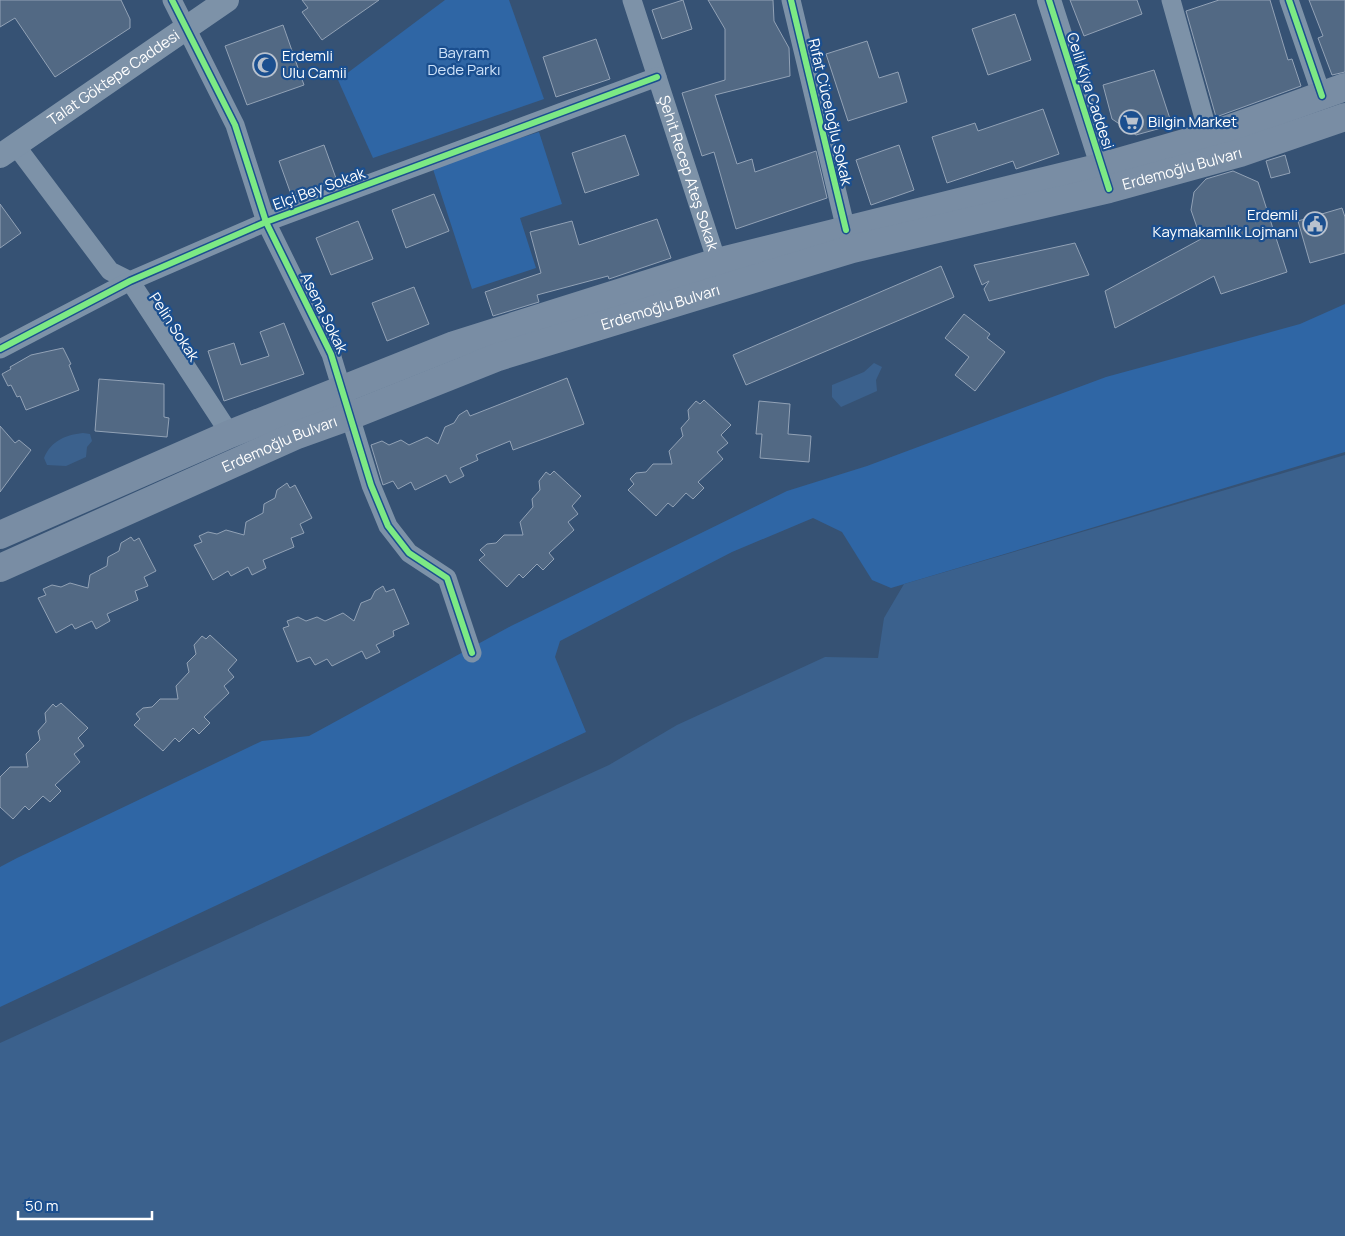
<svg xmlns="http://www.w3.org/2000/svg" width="1345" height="1236" viewBox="0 0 1345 1236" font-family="Manrope,sans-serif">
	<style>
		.green { fill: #2f66a5 }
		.water { fill: #3b618d }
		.building { fill: #526984; stroke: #92a2b6 }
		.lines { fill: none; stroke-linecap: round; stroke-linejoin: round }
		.minor { stroke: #7d92a8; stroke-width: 19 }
		.tertiary { stroke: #7d92a8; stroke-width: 24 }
		.secondary { stroke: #798da4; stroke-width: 28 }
		.cycleway-casing { stroke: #1b4f8f; stroke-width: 9 }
		.cycleway { stroke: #7ce984; stroke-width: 6 }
		.labels { text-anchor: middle; stroke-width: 4.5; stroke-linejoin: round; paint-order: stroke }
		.park-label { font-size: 15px; fill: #cfe3fa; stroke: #1b4f8f }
		.poi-label { font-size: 15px; fill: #fff; stroke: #1b4f8f; text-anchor: start }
		.street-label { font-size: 15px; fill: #fff; stroke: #1b4f8f }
	</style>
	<rect width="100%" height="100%" fill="#365274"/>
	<g class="green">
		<polygon points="445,0 509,0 544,99 373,158 338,80"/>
		<polygon points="539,132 562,204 520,218 536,268 472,289 432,166"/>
		<polygon points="1345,304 1345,452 891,588 872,580 842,532 813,518 732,552 560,641 555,657 586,732 0,1007 0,867 17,858 262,741 309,736 511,626 787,491 867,466 1106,377 1300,324"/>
	</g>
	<g class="water">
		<polygon points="874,363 882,367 876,380 877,391 841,407 832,397 832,385 864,372"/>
		<path d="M 83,433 L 90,434 L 92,441 L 87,447 L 86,457 L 66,466 L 47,465 L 44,458 C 51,441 65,435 83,433 Z"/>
		<polygon points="1345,455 1345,1236 0,1236 0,1043 609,765 677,725 825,657 878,658 884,618 904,584"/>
	</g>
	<g class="building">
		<polygon points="0,0 121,0 130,19 130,28 55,77 15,18 0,27"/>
		<polygon points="302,0 379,0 322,40 302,12 308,8"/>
		<polygon points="683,0 692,29 662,39 652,10"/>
		<polygon points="708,0 773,0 774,21 789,48 790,76 715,95 737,164 752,159 755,172 816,151 827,198 736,229 714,152 702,156 682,93 725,80 725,29"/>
		<polygon points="1070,0 1137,0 1142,14 1084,36"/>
		<polygon points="1219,0 1270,0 1288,60 1292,59 1301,86 1216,117 1186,11"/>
		<polygon points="1309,0 1345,0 1345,72 1332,75 1318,38 1323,36"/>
		<polygon points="1015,14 1031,60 988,75 972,29"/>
		<polygon points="283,25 304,85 247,105 225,46"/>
		<polygon points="596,39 610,79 556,97 543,57"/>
		<polygon points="867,41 879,78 898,72 907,102 848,121 826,54"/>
		<polygon points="1154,70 1172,125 1136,135 1112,119 1103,85"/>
		<polygon points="1043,109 1059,154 1016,169 1013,161 947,183 932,137 975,123 978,131"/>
		<polygon points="625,135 639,175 585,193 572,153"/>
		<polygon points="324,145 337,181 292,197 279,161"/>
		<polygon points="899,145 914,190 871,205 856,160"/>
		<polygon points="1285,155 1290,173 1271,178 1266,161"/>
		<polygon points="1233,171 1258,182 1287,272 1221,294 1214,276 1115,328 1105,291 1201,239 1191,210 1194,192 1206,179"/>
		<polygon points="434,194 449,231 406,248 392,210"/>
		<polygon points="0,204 21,233 0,248"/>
		<polygon points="1342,208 1345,217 1345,253 1310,263 1298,221"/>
		<polygon points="657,219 671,258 609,279 608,276 537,295 539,302 493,316 485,292 541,273 530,232 572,221 579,245"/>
		<polygon points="358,221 373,259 331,275 316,238"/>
		<polygon points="1075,243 1089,275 989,301 984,289 989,281 982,285 974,265"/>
		<polygon points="941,266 954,297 746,385 733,355"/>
		<polygon points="414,287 429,324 387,341 372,303"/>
		<polygon points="964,314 990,334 987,338 1005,352 975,391 955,375 969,357 945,338"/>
		<polygon points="284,323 304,374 224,401 208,351 234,343 241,365 269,356 260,332"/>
		<polygon points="63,348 71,364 69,365 79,390 26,410 20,396 17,397 11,385 8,386 2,374 11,369 10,367 31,355"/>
		<polygon points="567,378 584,424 513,450 510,441 476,455 478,460 460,468 464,476 450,483 446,475 415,490 411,482 398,489 393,481 383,485 371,445 382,441 389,445 401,440 409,445 427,437 438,444 445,427 454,423 459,415 467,410 470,416"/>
		<polygon points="99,379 164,384 164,417 169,418 167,437 95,431"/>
		<polygon points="704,400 731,425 721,435 728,443 717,452 723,459 698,482 704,488 693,499 686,493 673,507 668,503 656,516 628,490 634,484 630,479 636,473 646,472 653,464 672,464 669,451 683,436 681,428 689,419 688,410 696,401 700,404"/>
		<polygon points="759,401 790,404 788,434 811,436 809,462 760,458 762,434 756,434"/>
		<polygon points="0,426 15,443 19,440 31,450 0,492"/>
		<polygon points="554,471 581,496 572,506 578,514 568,522 574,530 549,553 554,559 543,570 537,564 523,578 519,574 507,587 479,560 485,555 480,550 487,544 496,543 504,535 523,535 520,522 533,507 532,499 540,490 539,481 546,472 550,475"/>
		<polygon points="287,483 290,488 295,485 312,518 300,524 304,533 291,538 294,547 263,560 266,568 252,575 248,567 231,576 228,571 213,580 194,545 202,542 199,536 208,532 217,534 226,530 244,535 246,522 263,513 264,504 275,498 277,490"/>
		<polygon points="131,537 134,541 139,538 156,571 144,577 148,586 135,591 138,600 107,614 110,621 96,629 92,621 75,629 72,624 56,633 38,598 46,595 43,589 52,585 61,587 70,583 88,588 90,575 107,566 108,557 119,551 121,543"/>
		<polygon points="383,586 386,592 394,589 409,624 393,631 394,636 376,645 380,652 366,659 362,651 332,666 327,659 315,665 310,657 297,662 283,628 289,626 287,621 298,617 306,621 317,617 325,621 343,613 354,621 361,603 371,599 375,591"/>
		<polygon points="210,635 237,660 228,670 234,677 224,686 229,693 204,717 210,723 199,734 193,728 179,742 175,738 163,751 134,725 140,719 136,714 143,708 152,707 160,699 178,699 176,686 189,672 187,663 196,654 194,645 202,636 206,639"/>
		<polygon points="61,703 88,728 78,738 84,746 74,754 80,762 55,785 61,791 50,802 43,796 29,810 25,806 13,819 0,807 0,777 10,767 28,767 26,754 40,740 38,731 46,722 45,713 53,704 56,707"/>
	</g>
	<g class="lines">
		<g class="minor">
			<polyline points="172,0 235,125 266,222 331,354 371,485 388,526 409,553 447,578 472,653"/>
			<path id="s1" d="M 632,0 L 717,262"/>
			<polyline points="791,0 846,230"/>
			<polyline points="1171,0 1209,136"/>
			<polyline points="1289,0 1322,96"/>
			<polyline points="16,146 110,271 130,281 230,434"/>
			<polyline points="0,349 130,281 266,222 657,77"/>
		</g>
		<g class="tertiary">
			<polyline points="1049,0 1108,184"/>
			<path id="s2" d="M 0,156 L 227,0"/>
		</g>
		<g class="secondary">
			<polyline points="0,535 230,434 454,345 717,262 1101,167 1209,136 1345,87"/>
			<path id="s3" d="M 0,568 L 297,435 L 350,416 L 498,357 L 852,249 L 1109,189 L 1240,153 L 1345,117"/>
		</g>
		<g class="cycleway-casing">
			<g id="cycleway">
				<polyline points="172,0 235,125 266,222 331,354 371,485 388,526 409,553 447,578 472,653"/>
				<polyline points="791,0 846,230"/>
				<polyline points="1049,0 1109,189"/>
				<polyline points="1289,0 1322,96"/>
				<polyline points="0,349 130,281 266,222 657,77"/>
			</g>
		</g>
		<use href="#cycleway" class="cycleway"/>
	</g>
	<defs>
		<g id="mosque-ring" transform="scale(1.25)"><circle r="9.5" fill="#1b4f8f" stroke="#b9c2ce" stroke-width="1.5"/><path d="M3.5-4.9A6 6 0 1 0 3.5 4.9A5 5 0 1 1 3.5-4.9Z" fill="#b9c2ce"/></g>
		<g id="supermarket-ring" transform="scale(1.25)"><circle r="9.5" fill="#1b4f8f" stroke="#b9c2ce" stroke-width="1.5"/><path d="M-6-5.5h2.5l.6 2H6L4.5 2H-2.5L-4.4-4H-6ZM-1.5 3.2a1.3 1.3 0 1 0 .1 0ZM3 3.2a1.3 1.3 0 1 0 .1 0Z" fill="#b9c2ce"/></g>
		<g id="civic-ring" transform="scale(1.25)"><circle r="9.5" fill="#1b4f8f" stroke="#b9c2ce" stroke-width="1.5"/><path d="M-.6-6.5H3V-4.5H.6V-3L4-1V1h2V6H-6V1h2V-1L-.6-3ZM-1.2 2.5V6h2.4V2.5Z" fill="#b9c2ce"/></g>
	</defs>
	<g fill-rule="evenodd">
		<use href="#mosque-ring" x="265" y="65"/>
		<use href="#supermarket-ring" x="1131" y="122"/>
		<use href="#civic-ring" x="1315" y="224"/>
	</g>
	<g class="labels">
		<g class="park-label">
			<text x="464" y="58">Bayram<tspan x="464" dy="17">Dede Parkı</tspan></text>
		</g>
		<g class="poi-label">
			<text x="282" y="61">Erdemli<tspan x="282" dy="17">Ulu Camii</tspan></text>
			<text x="1148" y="127">Bilgin Market</text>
			<text x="1298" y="220" text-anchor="end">Erdemli<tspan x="1298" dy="17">Kaymakamlık Lojmanı</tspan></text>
		</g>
		<g class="street-label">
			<text dy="5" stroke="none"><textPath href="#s2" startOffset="138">Talat Göktepe Caddesi</textPath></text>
			<text transform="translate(1090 91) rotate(72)" y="5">Celil Kiya Caddesi</text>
			<text transform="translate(830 112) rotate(77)" y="5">Rıfat Cüceloğlu Sokak</text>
			<text dy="5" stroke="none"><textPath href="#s3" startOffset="1251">Erdemoğlu Bulvarı</textPath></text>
			<text dy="5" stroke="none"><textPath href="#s1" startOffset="182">Şehit Recep Ateş Sokak</textPath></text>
			<text transform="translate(319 189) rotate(-20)" y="5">Elçi Bey Sokak</text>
			<text dy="5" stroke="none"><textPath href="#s3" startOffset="711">Erdemoğlu Bulvarı</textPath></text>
			<text transform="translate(324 313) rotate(64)" y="5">Asena Sokak</text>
			<text transform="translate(174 327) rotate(57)" y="5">Pelin Sokak</text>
			<text dy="5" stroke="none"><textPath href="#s3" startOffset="306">Erdemoğlu Bulvarı</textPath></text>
		</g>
	</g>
	<path d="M18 1211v8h134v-8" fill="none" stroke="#ffffff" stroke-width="2.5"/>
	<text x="25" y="1211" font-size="15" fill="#ffffff" stroke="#1b4f8f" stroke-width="4" paint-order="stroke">50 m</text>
</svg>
